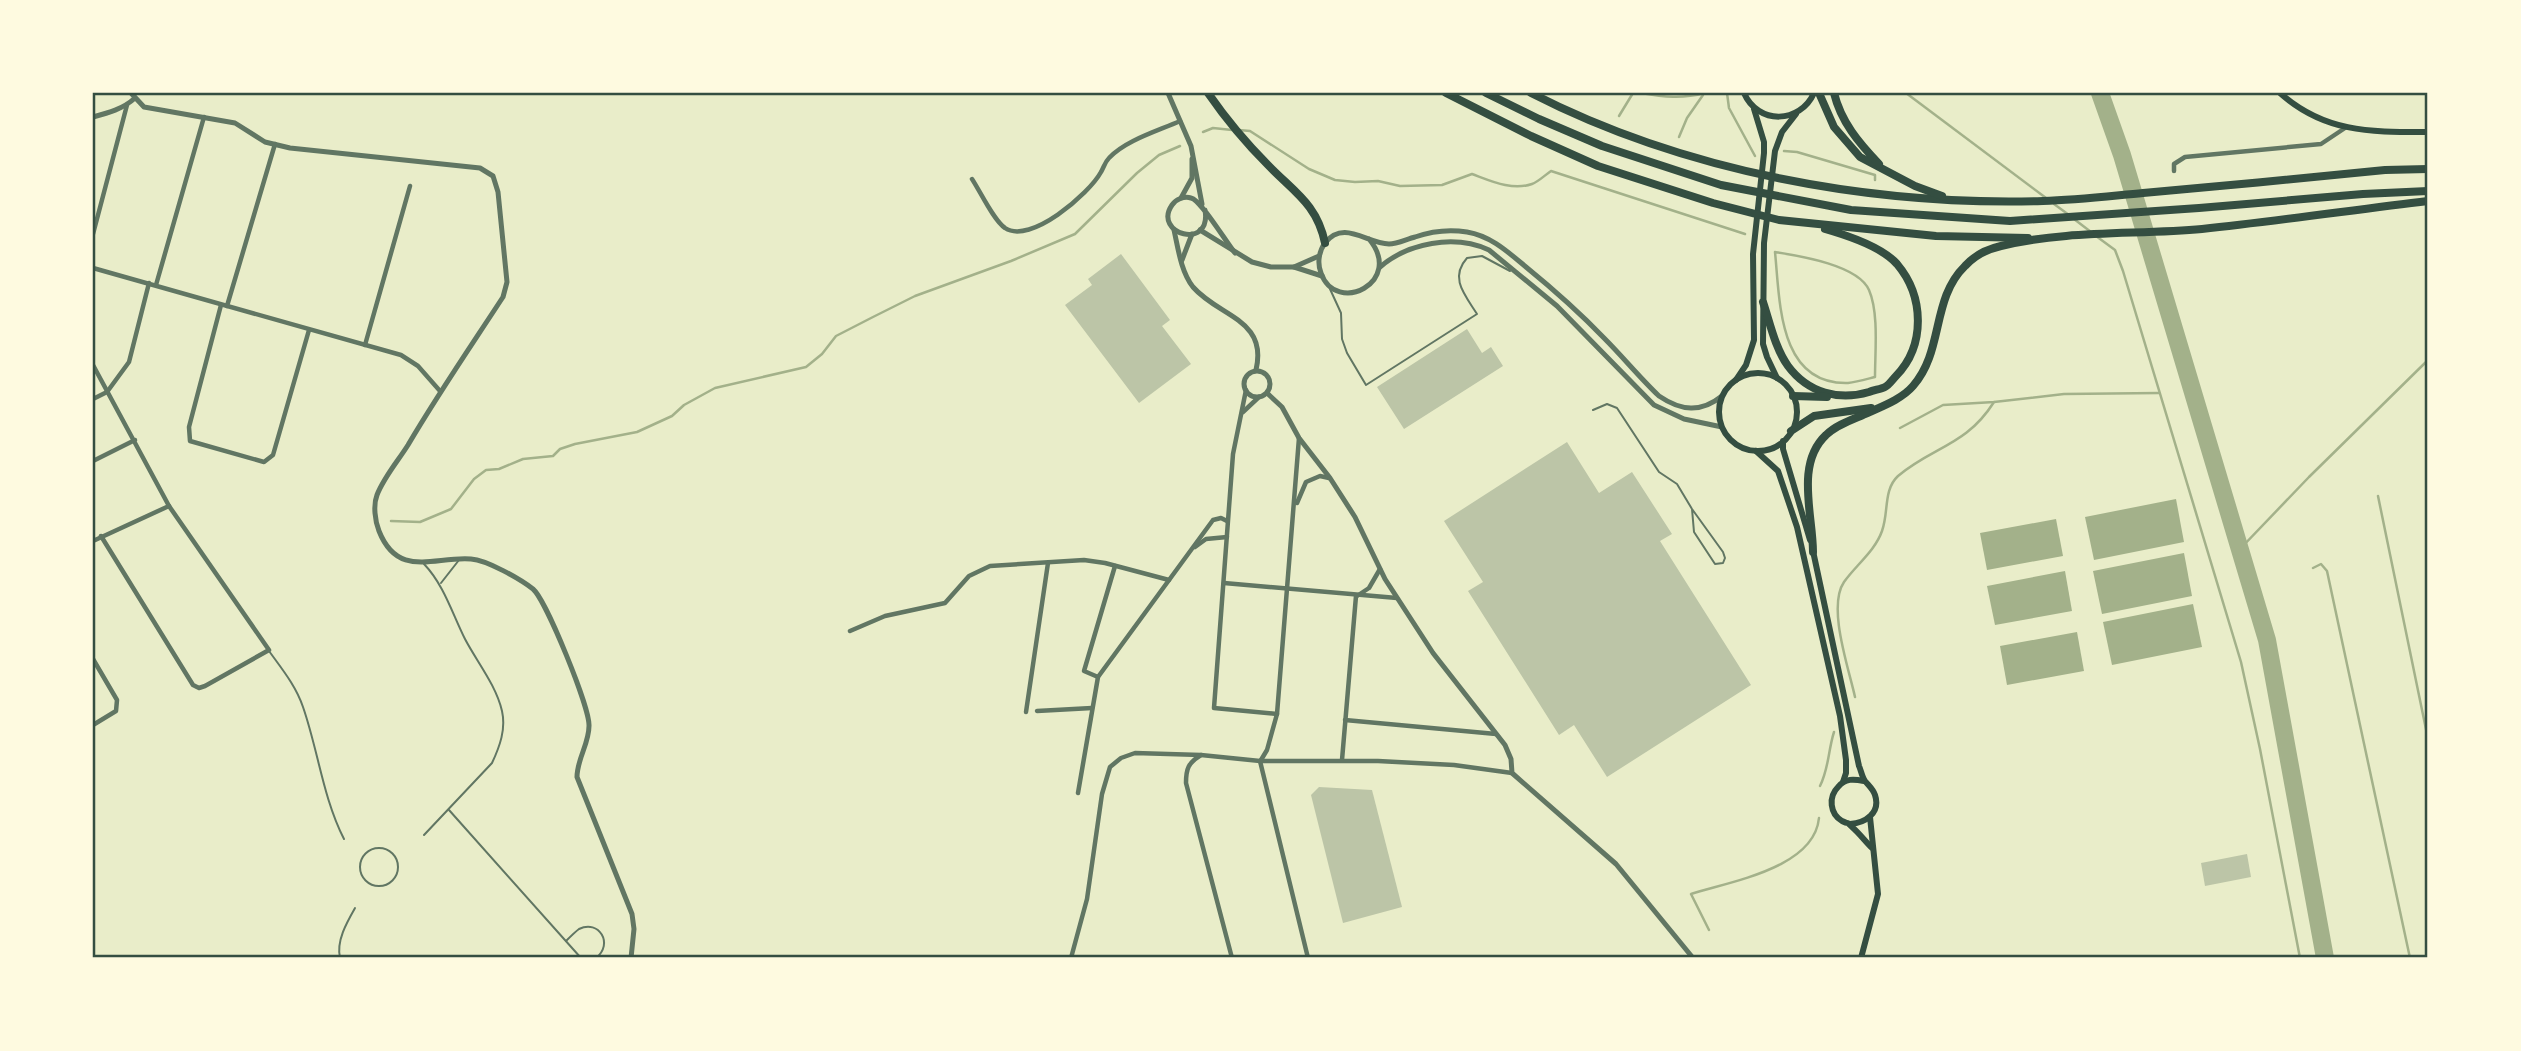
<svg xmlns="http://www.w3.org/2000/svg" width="2521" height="1051" viewBox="0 0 2521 1051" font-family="Signika,sans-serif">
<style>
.water{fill:#a3b18a}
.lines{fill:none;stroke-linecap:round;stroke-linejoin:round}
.stream{stroke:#a3b18a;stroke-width:2.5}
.river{stroke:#a3b18a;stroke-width:18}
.building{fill:#bcc5a7}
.service{stroke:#617663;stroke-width:2}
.minor{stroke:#617663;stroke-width:4.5}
.tertiary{stroke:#617663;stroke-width:5}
.secondary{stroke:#344e41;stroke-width:6}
.primary{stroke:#344e41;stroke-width:6}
.motorway{stroke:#344e41;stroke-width:8}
.neatline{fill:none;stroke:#344e41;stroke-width:2.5}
</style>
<rect width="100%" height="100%" fill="#e9edc9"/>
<g class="water">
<polygon points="2176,499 2184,542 2094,560 2085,517"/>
<polygon points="2056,519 2063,556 1987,570 1980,533"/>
<polygon points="2184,553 2192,596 2102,614 2093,571"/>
<polygon points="2065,571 2072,611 1995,625 1987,586"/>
<polygon points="2193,604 2202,647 2112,665 2103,622"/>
<polygon points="2077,632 2084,671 2007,685 2000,646"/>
</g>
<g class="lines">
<g class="stream">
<path d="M 1641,93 C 1664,97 1682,99 1705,93"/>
<polyline points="1727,93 1729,108 1755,156"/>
<polyline points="1906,93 2046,198"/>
<polyline points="1619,116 1633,93"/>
<path d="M 1239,130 L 1250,131 L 1309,169 L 1335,180 L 1355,182 L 1378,181 L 1400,186 L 1442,185 L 1472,174 C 1491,181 1512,191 1532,184 C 1538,182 1545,175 1551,171 L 1745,234"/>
<polyline points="1203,132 1213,128 1232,130"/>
<polyline points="1679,137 1687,118 1703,95"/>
<polyline points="1784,151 1797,152 1875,175 1875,180"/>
<polyline points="2054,204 2069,215"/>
<polyline points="2074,219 2091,232"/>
<polyline points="2096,236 2115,250 2123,271 2241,662 2260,749 2300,958"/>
<path d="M 1775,252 C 1800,256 1858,265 1869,290 C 1879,313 1875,352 1875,377 C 1867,379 1857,382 1848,383 C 1778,385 1780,301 1775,252 Z"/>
<polyline points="1900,428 1943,405 1994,402 2064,394 2159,393"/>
<polyline points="2378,496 2428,739"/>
<polyline points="391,521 420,522 451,509 474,479 486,470 499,469 523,459 553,456 560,449 575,444 637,432 672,416 684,405 715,388 806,367 822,354 836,336 873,317 915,296 1011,261 1075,234 1137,173 1159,155 1180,146"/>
<polyline points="2240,549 2309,477 2428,360"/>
<polyline points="2313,568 2321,564 2327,571 2410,958"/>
<path d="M 1855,697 C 1849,669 1827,607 1844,582 C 1856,565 1875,551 1882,531 C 1889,512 1883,490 1898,476 C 1934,446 1966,446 1994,402"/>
<path d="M 1820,786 C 1829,768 1828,751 1834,732"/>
<path d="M 1709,930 L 1691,894 C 1732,881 1814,868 1819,818"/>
</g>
<polyline class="river" points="2100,93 2122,155 2267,640 2325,958"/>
</g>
<g class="building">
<polygon points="1121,254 1170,320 1162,326 1191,364 1139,403 1065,305 1092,285 1088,279"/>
<polygon points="1467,329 1482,353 1491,347 1503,366 1404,429 1377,387"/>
<polygon points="1567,442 1599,493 1632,472 1672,534 1660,541 1751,685 1607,777 1574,725 1559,735 1468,591 1483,582 1444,521"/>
<polygon points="1319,787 1372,790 1402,907 1343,923 1311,795"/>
<polygon points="2247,854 2251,877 2205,886 2201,863"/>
</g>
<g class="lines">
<g class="service">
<path d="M 1330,289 L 1341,313 L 1342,339 L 1347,353 L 1366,385 L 1477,314 C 1465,295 1449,278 1467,258 L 1482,256 L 1510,271"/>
<polyline points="1593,410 1607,404 1617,408 1659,472 1677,484 1692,509 1723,552 1725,558 1723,563 1715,564 1694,532 1692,509"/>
<path d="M 424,564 C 444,585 452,613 465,639 C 477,662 496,685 502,711 C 506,729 500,746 492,763 L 424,835"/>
<polyline points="441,583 459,560"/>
<path d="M 269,651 C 282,669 296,686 303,707 C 318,750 323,798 344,839"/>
<polyline points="449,810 581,958"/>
<circle cx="379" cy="867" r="19"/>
<path d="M 566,941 C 570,937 575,932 579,929 C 599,919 614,944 596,958"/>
<path d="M 340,958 C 336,941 347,922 355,908"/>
</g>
<g class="minor">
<polyline points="2174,171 2174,164 2185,157 2321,144 2345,128"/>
<path d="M 972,179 C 980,191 994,221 1005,228 C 1030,245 1089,194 1101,172 C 1104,167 1105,162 1109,158 C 1126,140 1158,131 1180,121"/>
<polyline points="93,234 127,105"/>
<polyline points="93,268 401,355 418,366 440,391"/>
<polyline points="156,285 204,117"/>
<polyline points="221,305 189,427 190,441 264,462 273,455 309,330"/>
<polyline points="227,306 275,144"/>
<polyline points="365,345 410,186"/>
<polyline points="93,365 169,506 269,650 205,686 199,688 193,685 101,536"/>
<polyline points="1246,390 1233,454 1214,708 1277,714"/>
<polyline points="93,399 107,392 129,362 149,283"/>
<polyline points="1243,412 1259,397"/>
<polyline points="93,461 135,440"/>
<polyline points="1297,503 1306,482 1320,476 1329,478"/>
<polyline points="93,541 169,506"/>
<polyline points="1195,547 1206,539 1227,537"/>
<polyline points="1224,583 1397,598"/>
<polyline points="1357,596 1369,588 1380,569"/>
<polyline points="850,631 885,616 945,603 969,576 990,566 1084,560 1105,563 1169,580"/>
<polyline points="93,659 117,700 116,711 93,725"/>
<polyline points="1098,677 1084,671 1115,566"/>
<polyline points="1037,711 1092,708"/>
<polyline points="1026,712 1048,563"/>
<polyline points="1345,720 1496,734"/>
<path d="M 1201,755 C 1188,763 1186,769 1186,783 L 1232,958"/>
<polyline points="1261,760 1267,750 1277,714 1299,438"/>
<polyline points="1342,760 1356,596"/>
<polyline points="1260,761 1308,958"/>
<polyline points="1078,793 1098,677 1213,520 1221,518 1227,521"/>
<polyline points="1071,958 1087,899 1102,794 1110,767 1121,758 1135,753 1201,755 1260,761 1378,761 1454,765 1512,773"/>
</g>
<g class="tertiary">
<path d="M 131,93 L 144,107 L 235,123 L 265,142 L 290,148 L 480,168 L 493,176 L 498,192 L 507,282 L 503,297 C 471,346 438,394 408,445 C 398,461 384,477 377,495 C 373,505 375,521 379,531 C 398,579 434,556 471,559 C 487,560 520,579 533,589 C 546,600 590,708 589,726 C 589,744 577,759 577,777 L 632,914 L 634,929 L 631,958"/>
<polyline points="1168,93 1191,146 1202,204"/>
<path d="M 93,117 C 108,113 123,109 135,98"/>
<polyline points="1181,198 1192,178 1192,159"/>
<path d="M 1205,210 C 1212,251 1152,234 1172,205 C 1176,199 1184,196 1191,198 C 1201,200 1226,242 1235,253"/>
<path d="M 1174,230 C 1178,248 1181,272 1193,287 C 1219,317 1268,319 1256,370"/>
<polyline points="1200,230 1252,262 1271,267 1294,267 1322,276"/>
<path d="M 1369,239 C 1405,282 1336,316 1321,273 C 1317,263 1319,251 1325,243 C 1344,219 1367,244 1389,244 C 1397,244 1407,239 1415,237 C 1432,231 1449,229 1467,232 C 1491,236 1508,252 1526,267 C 1553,289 1580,313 1604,338 C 1623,357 1640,378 1659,396 C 1681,411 1701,413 1722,396"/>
<polyline points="1182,260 1192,234"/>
<polyline points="1294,267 1319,256"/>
<path d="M 1380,267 C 1408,243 1454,234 1489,250 L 1557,306 L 1654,405 L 1684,419 L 1722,427"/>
<circle cx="1257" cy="384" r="13"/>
<polyline points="1267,393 1282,407 1299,438 1330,478 1355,517 1385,579 1433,653 1505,745 1511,759 1512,773 1616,864 1693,958"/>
</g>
<g class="secondary">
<polyline points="1783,441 1783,449 1810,540"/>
<polyline points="1756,451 1778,471 1797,527 1840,716 1846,760 1846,773 1843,782"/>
<path d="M 1813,551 L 1859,766 C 1861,770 1862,777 1865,781 C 1869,786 1873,789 1875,795 C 1881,813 1865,823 1850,824"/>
<path d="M 1864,781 C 1854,779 1845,778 1838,787 C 1828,797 1830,814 1842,821 C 1852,826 1844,819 1852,827 C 1859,833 1865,841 1872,848"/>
<polyline points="1861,958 1878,894 1870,817"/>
</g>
<g class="primary">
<path d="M 1744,93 C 1758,125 1800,124 1814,93"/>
<path d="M 2280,93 C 2325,133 2371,132 2428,132"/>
<circle cx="1758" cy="412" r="39"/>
<polyline points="1777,378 1767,357 1763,344 1764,243 1775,151 1782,132 1796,114"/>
<polyline points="1736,380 1746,365 1754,340 1753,254 1764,153 1764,142 1754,109"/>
</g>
<g class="motorway">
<path d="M 1208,93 C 1226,119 1246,143 1268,165 C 1294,192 1317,204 1325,243"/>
<polyline points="1446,93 1531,136 1598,166 1713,203 1779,220 1936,236 2028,238"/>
<polyline points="1486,93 1539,119 1602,146 1721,185 1851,210 2010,221 2199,208 2363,194 2428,191"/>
<path d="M 1531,93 C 1685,172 1871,206 2043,201 C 2076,200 2110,196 2143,193 C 2224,186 2304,178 2385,170 L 2428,169"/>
<polyline points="1819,93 1834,127 1860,157 1915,186 1942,196"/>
<path d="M 1834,93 C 1841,122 1859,143 1879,164"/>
<path d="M 1763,302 C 1770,323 1775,348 1788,366 C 1808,393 1839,401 1869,392 C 1874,390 1881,389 1885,387 C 1889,385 1893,379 1896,376 C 1926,345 1924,296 1897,264 C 1882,247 1846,235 1825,229"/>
<polyline points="1793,396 1827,397"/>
<polyline points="1791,431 1814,416 1871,408"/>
<path d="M 1813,552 C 1813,515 1795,464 1826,435 C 1836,425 1851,420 1863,415 C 1880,407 1901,400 1913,386 C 1944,351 1931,299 1965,266 C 1974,256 1988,249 2001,246 C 2066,230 2136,235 2202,229 C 2277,221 2353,210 2428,201"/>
</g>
</g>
<rect width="2521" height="1051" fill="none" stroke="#fefae0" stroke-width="189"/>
<rect x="94" y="94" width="2332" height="862" class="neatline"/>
</svg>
